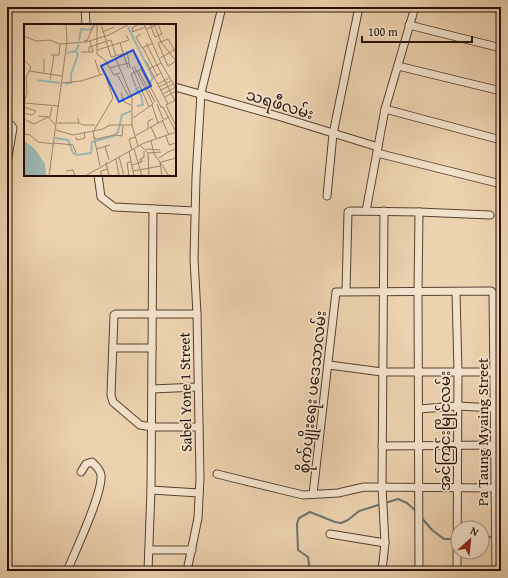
<svg xmlns="http://www.w3.org/2000/svg" width="508" height="578" viewBox="0 0 508 578" font-family="'Gentium Book Plus','Noto Sans Myanmar',serif">
<style>
.lines{fill:none;stroke-linecap:round;stroke-linejoin:round}
.stream{stroke:#6c746d;stroke-width:2}
.minor-casing{stroke:#584131;stroke-width:9}
.minor{stroke:#f3e2cb;stroke-width:7}
.labels{text-anchor:middle;dominant-baseline:central;stroke-width:3.5;stroke-linejoin:round;paint-order:stroke}
.street-label{font-size:15px;fill:#261107;stroke:#f3e2cb}
.inset-river{fill:none;stroke:#9ab6b1;stroke-width:2}
.inset-road{fill:none;stroke:#9d856c;stroke-width:1}
.view{fill:#1d4ed8;fill-opacity:0.15;stroke:#1d4ed8;stroke-width:2}
.inset-edge{fill:none;stroke:#261107;stroke-width:2}
</style>
<rect width="100%" height="100%" fill="#ecd2af"/>
<filter id="stains"><feTurbulence type="fractalNoise" baseFrequency=".005" numOctaves="4"/><feColorMatrix values="0 0 0 0 .2 0 0 0 0 .09 0 0 0 0 .02 0 0 0 .5 -.17"/></filter>
<radialGradient id="worn" r=".72"><stop offset=".6" stop-color="#630" stop-opacity="0"/><stop offset="1" stop-color="#630" stop-opacity=".3"/></radialGradient>
<g class="lines">
<g class="stream">
<polyline points="421,517 432,530 444,539 456,539"/>
<polyline points="482,539 501,534"/>
<polyline points="310,571 308,557 298,550 297,524 299,518 310,512 335,522 341,523 348,520 359,511 398,499 407,503 417,512"/>
</g>
<g class="minor-casing">
<g id="minor">
<polyline points="85,7 86,25"/>
<polyline points="409,25 501,48"/>
<polyline points="398,66 501,91"/>
<polyline points="175,87 281,117 378,147"/>
<polyline points="385,109 501,140"/>
<polyline points="7,123 11,125 13,128 7,163"/>
<polyline points="377,153 501,184"/>
<polyline points="98,175 101,197 114,207 195,211"/>
<polyline points="327,196 333,134 359,7"/>
<polyline points="366,211 385,109 415,7"/>
<polyline points="419,212 418,292 419,571"/>
<polyline points="346,291 348,212 350,211 419,212 490,215"/>
<polyline points="456,292 458,372 457,571"/>
<polyline points="197,314 116,314 114,315 111,395 113,402 140,425 152,427 199,427"/>
<polyline points="113,348 152,348"/>
<polyline points="329,365 382,372 495,372"/>
<polyline points="152,389 198,387"/>
<polyline points="419,409 457,406 495,408"/>
<polyline points="382,446 495,445"/>
<polyline points="217,474 303,495 338,493 364,487 495,488"/>
<polyline points="151,490 199,493"/>
<polyline points="313,494 336,292 491,291 493,293 496,571"/>
<polyline points="330,534 385,543"/>
<polyline points="149,550 192,550"/>
<path d="M 67,571 C 75,552 103,493 101,475 C 100,469 96,466 92,462 L 86,464 L 81,472"/>
<polyline points="148,571 151,490 153,209"/>
<polyline points="187,571 198,518 200,478 197,314 194,259 196,177 201,93 222,7"/>
<polyline points="382,571 385,543 382,487 384,211"/>
</g>
</g>
<use href="#minor" class="minor"/>
</g>
<g class="labels">
<g class="street-label">
<text transform="translate(280 104) rotate(17)">သရဖီလမ်း</text>
<text transform="translate(185 392) rotate(-91)">Sabel Yone 1 Street</text>
<text transform="translate(312 392) rotate(-84)">စိုက်ပျိုးရေး ပဒေသာလမ်း</text>
<text transform="translate(444 431) rotate(-90)">အင်ကြင်းမြိုင်လမ်း</text>
<text transform="translate(482 432) rotate(-90)">Pa Taung Myaing Street</text>
</g>
</g>
<g transform="translate(24 24)">
<rect width="152" height="152" fill="#ecd2af"/>
<path d="M 0,117 L 11,125 L 21,140 L 22,152 L 0,152 Z" fill="#9ab6b1"/>
<path class="inset-river" d="M 104,3 L 129,54 L 125,60M 55,17 L 57,5 L 66,6 L 71,1M 43,29 L 52,27 L 55,20M 13,56 L 36,59M 41,60 L 47,59 L 47,50 L 54,31 L 52,27M 113,82 L 119,81 L 117,71 L 112,65 L 115,63M 31,114 L 44,116 L 49,129 L 53,131 L 67,129 L 68,118 L 90,112 L 94,108 L 98,91 L 107,87"/>
<path class="inset-road" d="M 73,0 L 73,30 L 81,36 L 90,51 L 96,49M 77,0 L 87,33 L 99,30M 120,0 L 137,39 L 152,64M 126,0 L 131,13 L 138,10 L 134,0M 130,0 L 137,18 L 152,37M 123,5 L 134,0M 78,8 L 90,3M 108,8 L 121,3M 109,8 L 108,4 L 115,0M 117,10 L 112,13 L 118,24 L 129,19M 0,12 L 12,17 L 26,16 L 35,20 L 62,18 L 85,11 L 105,0M 60,16 L 63,17 L 70,0M 96,19 L 104,44M 122,19 L 152,79M 119,24 L 133,51M 73,26 L 105,16 L 102,11M 103,27 L 106,44M 57,28 L 69,28 L 66,17M 65,28 L 65,23 L 87,16 L 92,32M 152,29 L 144,15 L 134,19 L 144,42 L 152,37M 27,31 L 35,31 L 36,20M 91,33 L 108,74 L 108,101 L 114,122M 136,34 L 152,25M 0,36 L 7,43 L 2,53 L 3,69 L 0,79M 71,36 L 76,51M 122,37 L 130,53 L 137,49M 110,42 L 129,80M 108,43 L 125,83M 85,44 L 105,39M 125,45 L 137,39M 114,46 L 131,78M 5,47 L 38,52M 20,49 L 20,35M 93,50 L 105,73 L 107,72M 130,53 L 144,80M 26,56 L 30,31M 38,59 L 57,57 L 79,50M 134,60 L 145,54M 112,63 L 107,50 L 117,45 L 137,83M 135,63 L 147,57M 137,66 L 149,60M 97,69 L 100,78 L 107,81M 139,70 L 152,63M 141,73 L 152,67M 152,76 L 142,81 L 152,102M 0,79 L 35,82M 133,80 L 139,95M 128,81 L 134,99M 0,83 L 12,87 L 8,91 L 0,89M 136,83 L 139,83 L 152,108M 14,92 L 26,93 L 28,83M 54,94 L 55,99 L 59,101 L 71,101M 109,94 L 129,80M 0,95 L 10,100 L 24,93 L 31,101M 138,96 L 145,111M 33,99 L 55,99M 127,103 L 132,114M 124,104 L 124,97 L 129,95M 32,106 L 49,111 L 79,105 L 86,101 L 108,101M 0,110 L 6,111 L 14,118 L 30,120M 111,112 L 145,93M 142,112 L 145,121 L 152,119M 52,113 L 53,116 L 61,114 L 60,108M 69,113 L 73,115 L 90,111 L 98,112 L 99,101M 127,117 L 130,130 L 136,138 L 138,152M 30,119 L 49,121 L 52,129M 116,121 L 124,129 L 137,128M 81,122 L 85,136M 72,125 L 86,121M 110,125 L 118,152M 122,125 L 136,126M 108,126 L 105,115 L 112,113M 105,127 L 110,152M 124,129 L 125,152M 95,133 L 100,152M 135,134 L 144,128 L 151,125 L 152,127M 92,135 L 95,152M 82,138 L 85,152M 136,138 L 145,152M 137,138 L 152,134M 116,139 L 116,135 L 120,133 L 120,127M 108,141 L 118,138 L 118,135M 76,142 L 69,108 L 89,74 L 81,50M 42,147 L 49,146 L 51,152M 109,147 L 137,142M 25,152 L 43,17 L 42,0M 61,152 L 120,119 L 152,108M 77,152 L 77,147 L 84,145M 105,152 L 103,139 L 107,138"/>
<path class="view" d="M 109,26 L 127,62 L 95,78 L 77,42 Z"/>
<rect width="152" height="152" class="inset-edge"/>
</g>
<rect width="508" height="578" fill="none" stroke="#ecd2af" stroke-width="24"/>
<rect x="8" y="8" width="492" height="562" fill="none" stroke="#261107" stroke-width="2"/>
<rect x="12" y="12" width="484" height="554" fill="none" stroke="#261107"/>
<g transform="translate(470 540) rotate(27)"><circle r="19" fill="#f3e2cb" stroke="#a18e7d"/>
<path d="M0-3L7 15L0 10L-7 15Z" fill="#8f2418"/>
<text y="-6" font-size="11" font-weight="bold" text-anchor="middle" fill="#261107">N</text>
</g>
<path d="M362 36v6h110v-6" fill="none" stroke="#261107" stroke-width="2"/>
<text x="368" y="36" font-size="12" fill="#261107" stroke="#f3e2cb" stroke-width="3" paint-order="stroke">100 m</text>
<rect width="100%" height="100%" filter="url(#stains)"/>
<rect width="100%" height="100%" fill="url(#worn)"/>
</svg>
